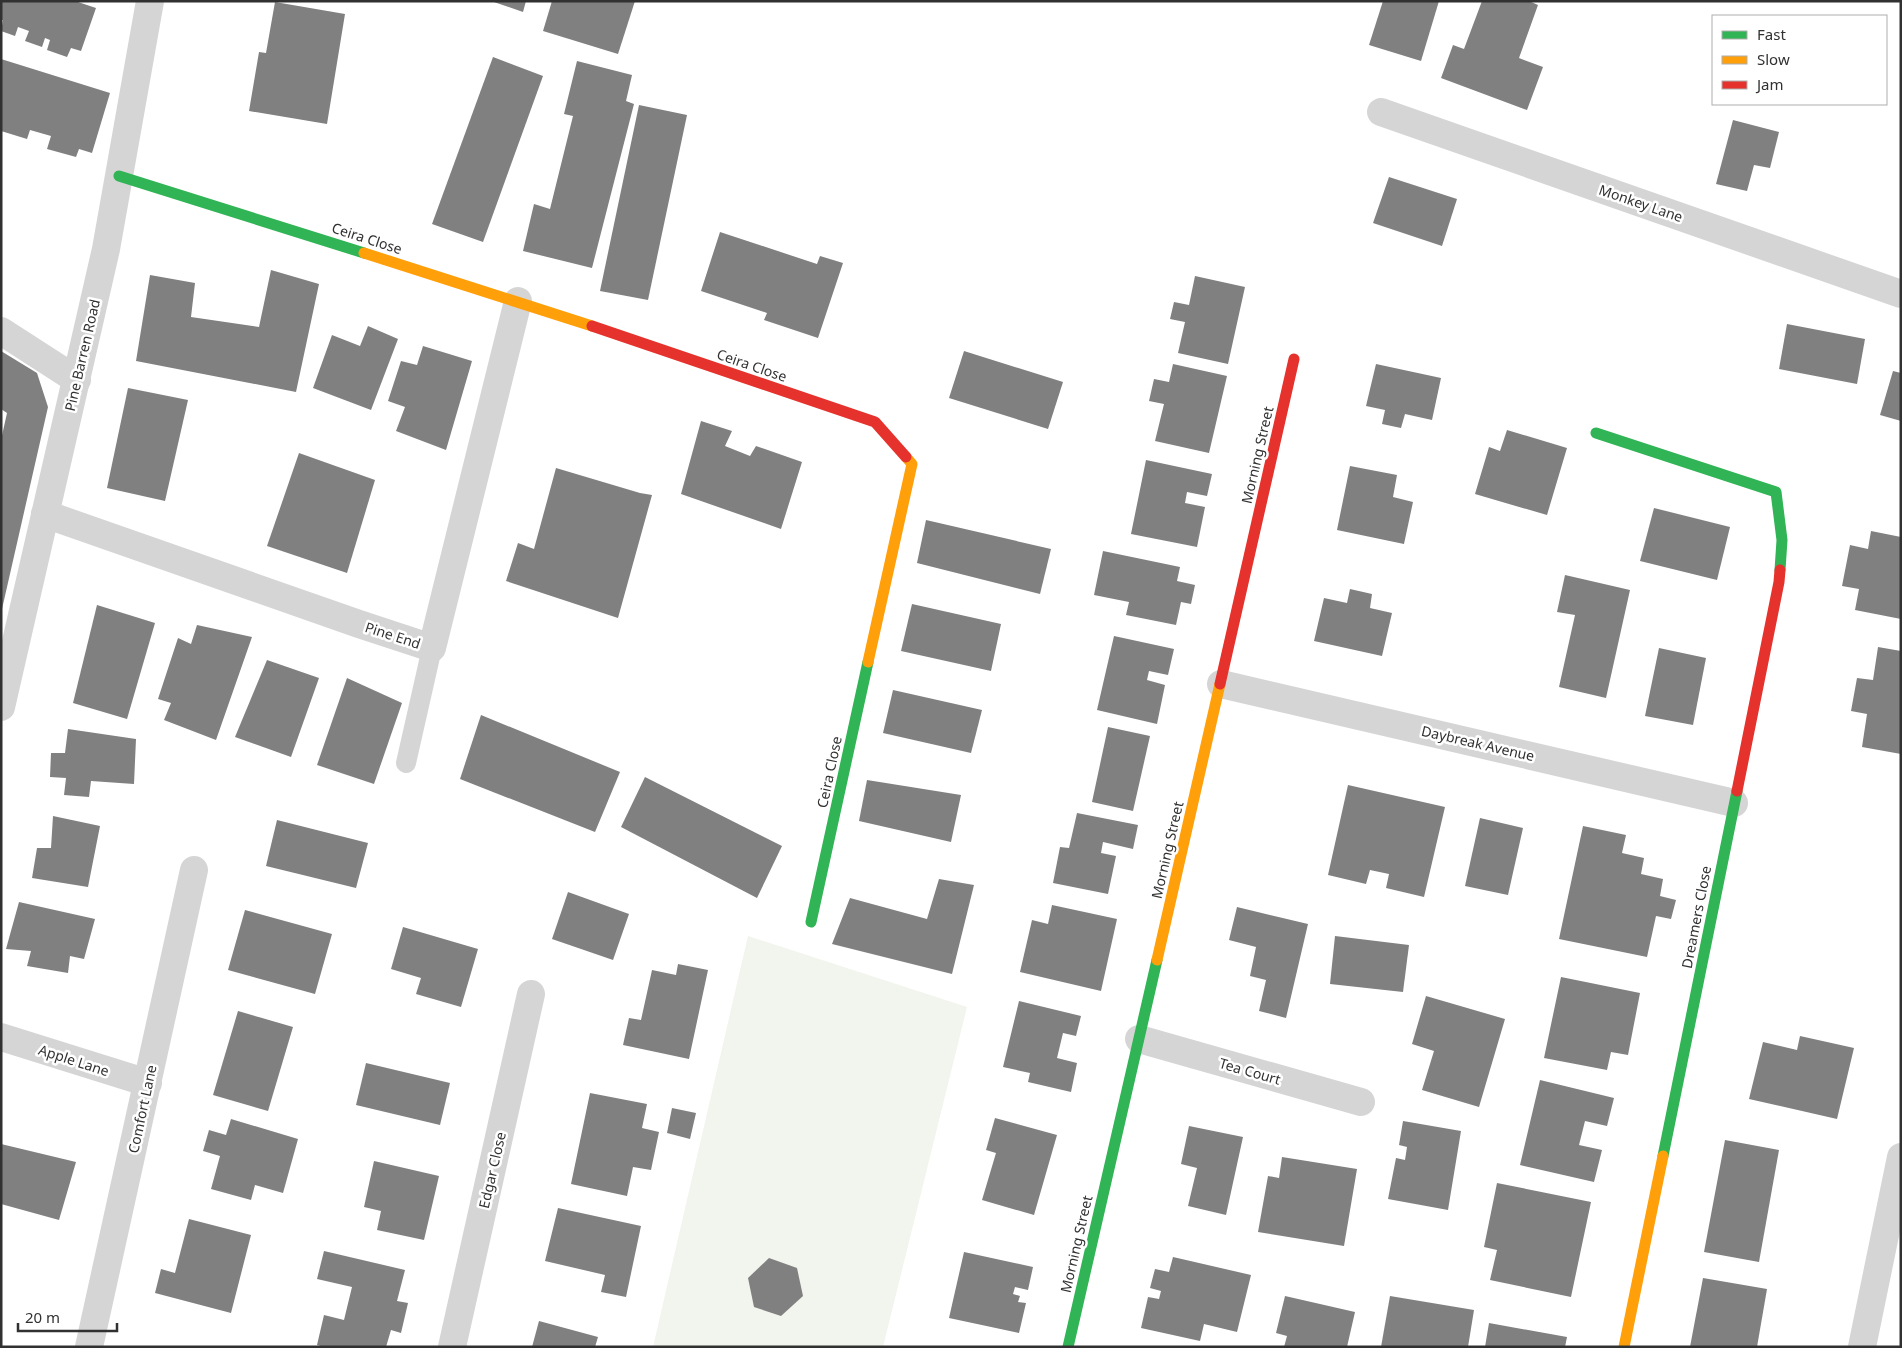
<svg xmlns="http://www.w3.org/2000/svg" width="1902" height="1348" viewBox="0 0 1902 1348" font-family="'Noto Sans',sans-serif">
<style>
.green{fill:#f1f5ed}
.building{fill:#808080}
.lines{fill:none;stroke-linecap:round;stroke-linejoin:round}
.lane{stroke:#d5d5d5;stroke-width:20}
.street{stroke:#d5d5d5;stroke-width:28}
.fast{stroke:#30b455;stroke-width:11}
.slow{stroke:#ff9f0a;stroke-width:11}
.jam{stroke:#e5322d;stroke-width:11}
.labels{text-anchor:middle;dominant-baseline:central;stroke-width:5;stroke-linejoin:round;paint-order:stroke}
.street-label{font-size:14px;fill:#313131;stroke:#fff}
</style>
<rect width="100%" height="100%" fill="#fff"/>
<polygon class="green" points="748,936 967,1007 883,1347 653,1347"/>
<g class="building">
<polygon points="1,1 75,1 96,8 81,51 71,48 67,57 47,50 50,40 45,38 42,47 25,41 29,31 18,27 15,36 1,31 3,20 1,20"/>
<polygon points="491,1 526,1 523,12"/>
<polygon points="552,1 635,1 618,54 543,31"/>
<polygon points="1383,1 1439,1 1421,61 1369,45"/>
<polygon points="1482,1 1529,1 1538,5 1519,58 1543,67 1527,110 1441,78 1453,45 1464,49"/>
<polygon points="275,2 345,14 327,124 249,111 259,52 266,53"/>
<polygon points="493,57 543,76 483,242 432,224"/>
<polygon points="1,59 110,93 92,153 79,149 76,157 47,149 51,136 30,130 27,139 1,131"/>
<polygon points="577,61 632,75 626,101 634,104 592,268 523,251 534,204 550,209 573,116 564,114"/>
<polygon points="639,105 687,115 648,300 600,291"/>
<polygon points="1733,120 1779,132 1770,168 1754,165 1747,191 1716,184"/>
<polygon points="1389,177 1457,199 1442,246 1373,223"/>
<polygon points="720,232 817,264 820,256 843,263 818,338 764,320 767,313 701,291"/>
<polygon points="271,270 319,284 296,392 136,361 150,275 195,283 191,317 259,327"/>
<polygon points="1195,276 1245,287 1228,364 1178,353 1185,322 1170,319 1174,302 1189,305"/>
<polygon points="1787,324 1865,339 1857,384 1779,369"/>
<polygon points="368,326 398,339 371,410 313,388 332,335 360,346"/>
<polygon points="423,346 472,361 446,450 396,431 405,407 388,401 401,361 417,365"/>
<polygon points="1,351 37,373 48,407 2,609 1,440 7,413 1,409"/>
<polygon points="964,351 1063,382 1048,429 949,398"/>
<polygon points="1173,364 1227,376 1209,453 1155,441 1164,404 1149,401 1154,379 1169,382"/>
<polygon points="1376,364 1441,378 1432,420 1405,414 1401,428 1382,424 1385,410 1366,406"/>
<polygon points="1893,371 1901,373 1901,421 1880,415"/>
<polygon points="128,388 188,400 165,501 107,488"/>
<polygon points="701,421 732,431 725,446 750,456 756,446 802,462 781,529 681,494"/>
<polygon points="1507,430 1567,448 1547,515 1475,494 1489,447 1500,451"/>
<polygon points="299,453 375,480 347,573 267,546"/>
<polygon points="1146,460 1212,474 1207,496 1187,492 1185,503 1205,507 1197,547 1131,534"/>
<polygon points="1350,466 1397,475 1393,497 1413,502 1404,544 1337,530"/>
<polygon points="556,468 640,493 652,495 618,618 506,581 518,543 534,549"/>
<polygon points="1654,508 1730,527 1717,580 1640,561"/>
<polygon points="926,520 1051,549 1040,594 917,563"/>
<polygon points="1871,531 1901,537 1901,619 1855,610 1859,589 1842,586 1850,545 1868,549"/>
<polygon points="1103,551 1180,567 1177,581 1195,585 1191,604 1181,602 1176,625 1126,615 1129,602 1094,595"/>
<polygon points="1565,575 1630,590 1606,698 1559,687 1575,615 1557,612"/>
<polygon points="1350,589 1372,594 1370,608 1392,613 1382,656 1314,641 1324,598 1347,603"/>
<polygon points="912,604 1001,624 991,671 901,651"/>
<polygon points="97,605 155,623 127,719 73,703"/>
<polygon points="197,625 252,637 216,740 164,720 171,703 158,699 178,638 191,644"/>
<polygon points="1114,636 1174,649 1168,675 1149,671 1147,680 1165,685 1157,724 1097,710"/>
<polygon points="1878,647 1901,651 1901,754 1862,747 1867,714 1851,711 1857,678 1873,680"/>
<polygon points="1659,648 1706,658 1693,725 1645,716"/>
<polygon points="267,660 319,678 291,757 235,737"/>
<polygon points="347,678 402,703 374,784 317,765"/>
<polygon points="893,690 982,710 971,753 883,733"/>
<polygon points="481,715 620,772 595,832 460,779"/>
<polygon points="1108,727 1150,736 1133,811 1092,802"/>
<polygon points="68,729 136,739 134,784 91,781 89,797 64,795 66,778 50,777 51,753 65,753"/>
<polygon points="645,777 782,846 757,898 621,827"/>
<polygon points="867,780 961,795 951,842 859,821"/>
<polygon points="1348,785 1445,807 1424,897 1386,888 1389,874 1370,870 1366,884 1328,875"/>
<polygon points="1077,813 1138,825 1133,849 1103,842 1101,853 1116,856 1108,894 1053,883 1060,847 1069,848"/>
<polygon points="53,816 100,826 88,887 32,878 37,848 51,848"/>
<polygon points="1480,818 1523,828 1508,895 1465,886"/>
<polygon points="277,820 368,843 356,888 266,866"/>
<polygon points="1583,826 1626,835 1622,853 1644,858 1641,874 1663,879 1660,896 1676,900 1671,919 1656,916 1647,957 1559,939"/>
<polygon points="939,879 974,885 952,974 832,944 850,898 927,919"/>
<polygon points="568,892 629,914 613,960 552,939"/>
<polygon points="19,902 95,919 84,959 70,956 68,973 27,966 31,951 6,949"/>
<polygon points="1052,905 1117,919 1101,991 1020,972 1032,920 1048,924"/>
<polygon points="1237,907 1308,924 1286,1018 1259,1011 1266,980 1250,976 1256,947 1229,940"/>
<polygon points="245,910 332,934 315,994 228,970"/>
<polygon points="403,927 478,949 461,1007 416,994 421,978 391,969"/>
<polygon points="1335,936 1409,945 1403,992 1330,984"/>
<polygon points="678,964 708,970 689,1059 623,1045 629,1018 641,1020 652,970 676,975"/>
<polygon points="1561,977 1640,993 1628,1055 1611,1052 1607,1070 1544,1058"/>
<polygon points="1426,996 1505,1019 1479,1107 1422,1090 1434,1051 1412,1044"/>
<polygon points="1019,1001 1081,1016 1076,1036 1063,1033 1057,1058 1077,1063 1071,1092 1028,1082 1030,1073 1003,1067"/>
<polygon points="238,1011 293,1027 268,1111 213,1095"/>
<polygon points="1800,1036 1854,1048 1837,1119 1749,1099 1763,1042 1797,1050"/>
<polygon points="366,1063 450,1083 440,1125 356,1105"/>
<polygon points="1540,1080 1614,1098 1607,1126 1585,1121 1579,1145 1602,1150 1594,1182 1520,1165"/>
<polygon points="590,1093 647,1104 642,1128 659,1132 651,1170 633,1167 627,1196 571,1184"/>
<polygon points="672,1108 696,1113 690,1139 667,1133"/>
<polygon points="995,1118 1057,1135 1034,1215 982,1200 996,1153 986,1150"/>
<polygon points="231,1119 298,1139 283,1193 255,1185 251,1200 211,1189 220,1156 203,1151 209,1130 226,1135"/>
<polygon points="1403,1121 1461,1131 1448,1210 1388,1199 1396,1158 1405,1160 1407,1147 1399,1145"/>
<polygon points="1189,1126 1243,1137 1226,1215 1188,1206 1197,1168 1181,1164"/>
<polygon points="1725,1140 1779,1150 1759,1262 1704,1252"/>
<polygon points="1,1144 76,1162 59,1220 1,1204"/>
<polygon points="1282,1157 1357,1169 1344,1246 1258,1232 1268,1176 1279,1178"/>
<polygon points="374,1161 439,1176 424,1240 377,1230 381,1211 364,1207"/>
<polygon points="1497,1183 1591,1202 1571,1297 1490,1280 1497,1250 1484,1247"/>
<polygon points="558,1208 641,1226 626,1297 601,1292 605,1275 545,1261"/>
<polygon points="189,1219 251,1235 231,1313 155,1293 161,1269 175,1273"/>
<polygon points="324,1251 405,1270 397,1301 408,1303 401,1333 391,1330 386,1347 324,1347 317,1345 324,1315 344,1320 352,1287 317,1279"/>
<polygon points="964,1252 1033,1267 1028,1290 1015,1287 1013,1294 1020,1296 1018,1302 1026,1303 1019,1333 949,1318"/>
<polygon points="1173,1257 1251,1275 1237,1332 1204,1324 1200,1341 1141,1328 1148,1297 1159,1299 1161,1291 1150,1288 1155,1269 1169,1272"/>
<polygon points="769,1258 797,1268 803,1296 781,1316 754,1307 748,1278"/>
<polygon points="1703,1278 1767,1289 1757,1347 1690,1347"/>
<polygon points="1285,1296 1355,1312 1347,1347 1284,1347 1287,1336 1276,1333"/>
<polygon points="1390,1296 1474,1310 1468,1347 1381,1347"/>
<polygon points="539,1321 598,1337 595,1347 532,1347"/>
<polygon points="1489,1323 1567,1337 1565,1347 1485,1347"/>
</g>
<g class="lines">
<polyline class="lane" points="406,763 432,648"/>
<g class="street">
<polyline points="1381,112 1901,294"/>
<polyline points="1,331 77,380"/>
<polyline points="45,514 359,624 432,648 518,301"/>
<polyline points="1221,684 1734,803"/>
<polyline points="1,707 106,249 150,1"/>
<polyline points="1,1037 148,1083"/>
<polyline points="1139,1039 1361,1102"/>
<polyline points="89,1347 194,870"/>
<polyline points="452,1347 531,994"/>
<polyline points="1862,1347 1901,1157"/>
</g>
<g class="fast">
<polyline points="119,176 364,253"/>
<polyline points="1596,433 1776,492 1782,540 1780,570"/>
<polyline points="811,922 868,662"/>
<polyline points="1663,1156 1737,791"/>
<polyline points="1068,1347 1157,960"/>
</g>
<g class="slow">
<polyline points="364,253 592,326"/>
<polyline points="868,662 912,464 906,457"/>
<polyline points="1157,960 1220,684"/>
<polyline points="1624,1347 1663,1156"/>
</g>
<g class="jam">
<polyline points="592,326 875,422 906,457"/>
<polyline points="1220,684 1294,359"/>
<polyline points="1737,791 1779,582 1780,570"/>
</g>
</g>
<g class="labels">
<g class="street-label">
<text transform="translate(1641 203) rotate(19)">Monkey Lane</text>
<text transform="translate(367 238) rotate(18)">Ceira Close</text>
<text transform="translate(82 355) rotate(-77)">Pine Barren Road</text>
<text transform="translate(752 365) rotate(19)">Ceira Close</text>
<text transform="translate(1257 455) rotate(-77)">Morning Street</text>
<text transform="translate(393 635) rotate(18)">Pine End</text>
<text transform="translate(1478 743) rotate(13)">Daybreak Avenue</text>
<text transform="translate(829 772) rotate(-78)">Ceira Close</text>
<text transform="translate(1167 850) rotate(-77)">Morning Street</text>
<text transform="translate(1696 917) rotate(-79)">Dreamers Close</text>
<text transform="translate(74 1060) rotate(18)">Apple Lane</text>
<text transform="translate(1250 1071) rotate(16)">Tea Court</text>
<text transform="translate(142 1109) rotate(-78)">Comfort Lane</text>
<text transform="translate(492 1170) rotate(-77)">Edgar Close</text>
<text transform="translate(1076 1244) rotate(-77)">Morning Street</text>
</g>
</g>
<rect width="1902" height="1348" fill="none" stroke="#313131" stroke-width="5"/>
<rect x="1712" y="15" width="175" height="90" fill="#ffffff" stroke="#adadad"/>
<rect x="1722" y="31" width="25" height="8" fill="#30b455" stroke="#adadad"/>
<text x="1757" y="40" font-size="15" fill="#313131">Fast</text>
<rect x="1722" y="56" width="25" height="8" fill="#ff9f0a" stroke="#adadad"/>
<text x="1757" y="65" font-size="15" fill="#313131">Slow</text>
<rect x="1722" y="81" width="25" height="8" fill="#e5322d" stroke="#adadad"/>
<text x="1757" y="90" font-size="15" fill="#313131">Jam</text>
<path d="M18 1323v8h99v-8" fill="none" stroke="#313131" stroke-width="2.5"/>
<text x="25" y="1323" font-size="15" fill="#313131" stroke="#ffffff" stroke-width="4" paint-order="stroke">20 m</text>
</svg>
